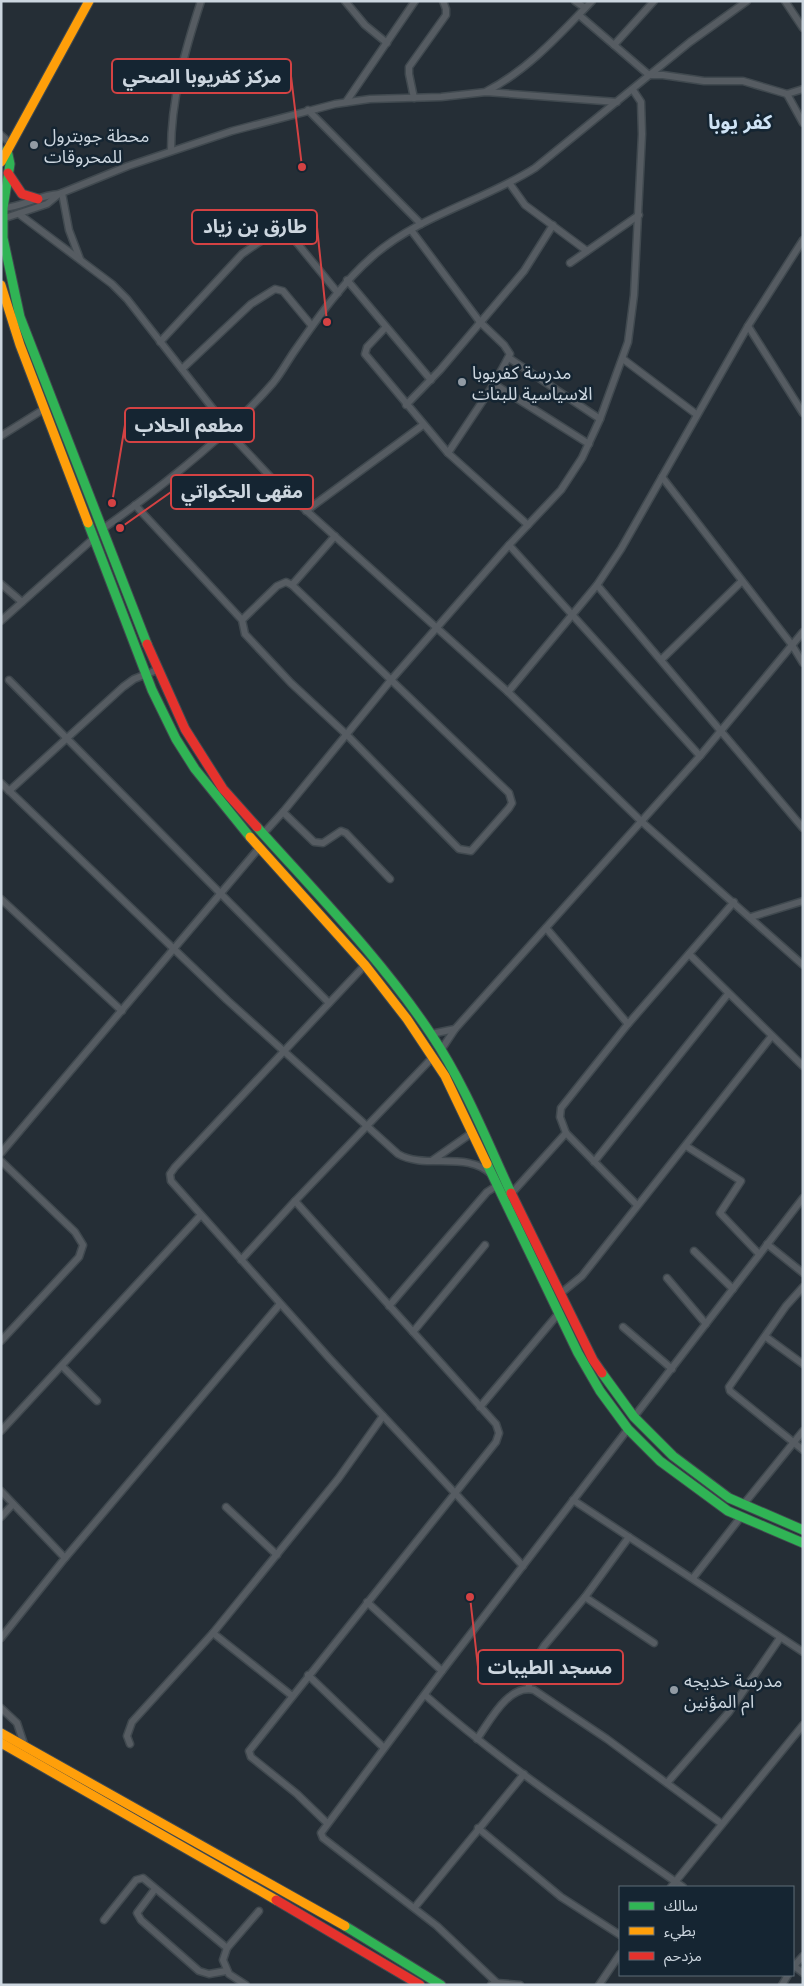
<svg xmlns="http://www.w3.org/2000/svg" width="804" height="1986" viewBox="0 0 804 1986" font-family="'Noto Serif','Noto Sans Arabic',serif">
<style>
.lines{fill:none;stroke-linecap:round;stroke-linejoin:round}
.street-casing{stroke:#40494f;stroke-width:9}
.fast-casing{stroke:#40494f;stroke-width:11}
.slow-casing{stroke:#40494f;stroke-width:11}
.jam-casing{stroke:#40494f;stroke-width:11}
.street{stroke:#565c62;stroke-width:6}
.fast{stroke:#30b455;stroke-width:9}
.slow{stroke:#ff9f0a;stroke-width:9}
.jam{stroke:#e5322d;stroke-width:9}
.poi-dot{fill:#929ba4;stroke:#152532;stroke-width:2}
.labels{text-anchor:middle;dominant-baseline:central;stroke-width:5;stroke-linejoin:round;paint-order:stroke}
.poi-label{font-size:18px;fill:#ccd6df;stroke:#152532;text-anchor:start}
.quarter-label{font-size:20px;font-weight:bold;fill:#cfe3f5;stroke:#152532}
.leader{fill:none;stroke:#d44243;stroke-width:2}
.callout-dot{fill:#d44243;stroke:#152532;stroke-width:2}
.callout{fill:#152532;stroke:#d44243;stroke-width:2}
.callout-label{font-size:19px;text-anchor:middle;font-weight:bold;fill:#ccd6df}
</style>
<rect width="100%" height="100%" fill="#252e36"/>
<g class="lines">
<g class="street-casing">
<g id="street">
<polyline points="345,1 365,25 387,43"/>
<polyline points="575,1 585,8"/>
<polyline points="785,1 803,28"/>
<polyline points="579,15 649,75 663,75 704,81 743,81 787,94 803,89"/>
<polyline points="614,45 654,1"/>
<path d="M 487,91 C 528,70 560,34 592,1"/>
<polyline points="787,94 803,123"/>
<polyline points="414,98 409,74 409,67 446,15 446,9 443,1"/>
<polyline points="346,102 415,1"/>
<polyline points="308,110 421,224"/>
<polyline points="1,135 10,143"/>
<path d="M 171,151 C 171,99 185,50 201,1"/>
<polyline points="510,184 525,205 587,251"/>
<polyline points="62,193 69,230 80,259"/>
<path d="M 3,208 C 23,207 39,195 59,194 L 128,166 L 232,131 L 335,104 L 370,99 L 441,97 L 486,92 L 617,102"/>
<polyline points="19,214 112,284 127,299 228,428 233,437 279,486 508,692 642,822 803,965"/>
<polyline points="2,219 47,204 59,194"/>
<polyline points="411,230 480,322 504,345 510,354 494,384 448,453"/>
<polyline points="570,263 639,215"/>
<polyline points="347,280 431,380"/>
<polyline points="748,326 803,413"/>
<polyline points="386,327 367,347 365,354 448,453 528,525"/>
<polyline points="160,342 242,254 280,228 288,232 338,293"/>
<polyline points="509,358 600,419"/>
<polyline points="623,359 696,414"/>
<polyline points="182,369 251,304 275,289 283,291 312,326"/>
<polyline points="494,384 589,444"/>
<polyline points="406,405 440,370 524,271 553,225"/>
<polyline points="1,436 44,409"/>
<polyline points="662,477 792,645 803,663"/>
<polyline points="135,505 242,620 245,634 291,683 347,735 459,849 471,851 509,808 512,803 509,793 292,585 286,582 277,586 242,620"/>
<polyline points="306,511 423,425"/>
<path d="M 104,528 C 160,488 228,435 273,383 C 282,372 288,360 296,349 C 319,316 343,282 373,256 C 420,215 483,201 535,168 L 690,42 L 747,1"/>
<polyline points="509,545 700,756"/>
<polyline points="1,584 22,602"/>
<polyline points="292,585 335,536"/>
<polyline points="597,585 803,828"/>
<polyline points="1,621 94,538"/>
<polyline points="661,660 742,581"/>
<polyline points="9,680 329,1003"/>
<polyline points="508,692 597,585 621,549 748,326 803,240"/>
<path d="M 1,783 L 227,1000 L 398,1154 C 425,1170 468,1150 492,1175"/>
<polyline points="9,791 123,687 134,679 157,670"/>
<polyline points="283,812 314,842 323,843 341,831 346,833 390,879"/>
<polyline points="263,834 283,812 391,680 509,545 561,490 582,458 600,419 628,342 634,295 642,134 641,102 633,90"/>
<polyline points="1,899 122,1011"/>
<polyline points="751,917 803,901"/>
<polyline points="546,928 628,1024"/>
<polyline points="689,954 803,1066"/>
<polyline points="365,965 175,1167 170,1174 171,1181 330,1359 523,1566"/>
<polyline points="431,1034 455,1029"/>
<polyline points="441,1050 455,1029 700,756 803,632"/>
<polyline points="686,1146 741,1181 720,1213 759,1254"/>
<polyline points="1,1153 259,848"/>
<polyline points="433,1160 473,1132"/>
<polyline points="1,1161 75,1232 83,1245 79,1257 1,1341"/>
<polyline points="594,1162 728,994"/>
<polyline points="511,1194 566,1133"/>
<polyline points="295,1201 496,1424 499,1433 496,1442 249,1751 251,1757 297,1794 327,1823"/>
<polyline points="637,1205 566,1133 560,1117 561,1108 628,1024 734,902"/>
<polyline points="767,1244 803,1273"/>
<polyline points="694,1251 733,1289"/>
<polyline points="241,1260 295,1201 433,1057"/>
<polyline points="667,1278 706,1324"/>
<polyline points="803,1287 786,1306 729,1387 730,1391 803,1450"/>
<polyline points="560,1294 582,1276 771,1037"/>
<polyline points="389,1306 487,1192 498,1185"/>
<polyline points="623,1327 672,1369"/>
<polyline points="413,1332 485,1245"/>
<polyline points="766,1337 803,1364"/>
<polyline points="62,1366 97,1401"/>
<polyline points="480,1407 559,1313"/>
<polyline points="634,1417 803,1198"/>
<polyline points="1,1431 200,1216"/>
<polyline points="1,1491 65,1558"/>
<polyline points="573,1500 803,1652"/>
<polyline points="743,1505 803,1431"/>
<polyline points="226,1507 277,1555"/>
<polyline points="1,1517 13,1504"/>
<polyline points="693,1578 740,1518"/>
<polyline points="585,1597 654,1643"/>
<polyline points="367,1602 442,1671"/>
<polyline points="213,1633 291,1695"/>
<polyline points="1,1638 65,1558 280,1304"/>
<polyline points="308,1675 384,1748"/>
<polyline points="528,1689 536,1659 544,1646 585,1597 629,1537"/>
<path d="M 425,1695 C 505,1766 595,1825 683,1887"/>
<polyline points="1,1708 17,1723 24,1744"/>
<path d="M 477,1739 C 490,1721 508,1684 534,1690 L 607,1739 L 722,1824"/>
<polyline points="130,1744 127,1736 132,1722 213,1633 338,1479 383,1416"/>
<polyline points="667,1783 729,1712 780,1638"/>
<polyline points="478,1828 561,1897 620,1935"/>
<polyline points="671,1887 803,1725"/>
<polyline points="155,1889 137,1913 141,1920 199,1971 209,1974 226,1971"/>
<polyline points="415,1907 524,1774"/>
<polyline points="104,1920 136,1880 143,1878 227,1948"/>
<polyline points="803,1956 794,1966 803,1973"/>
<polyline points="497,1983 437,1926 323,1838 321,1833 442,1671 628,1429"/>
<polyline points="246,1985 229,1974 223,1960 227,1948 259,1911"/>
<polyline points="491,1985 497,1983 520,1985"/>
<polyline points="599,1985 620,1954"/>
<polyline points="782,1985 788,1975"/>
</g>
</g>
<g class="fast-casing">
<g id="fast">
<polyline points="7,150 10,164 3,208 3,238 20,317 147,644"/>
<polyline points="88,523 152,690 176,739 195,769 250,837"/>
<path d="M 257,827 C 317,894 381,959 431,1034 C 464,1083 486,1139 511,1193"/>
<polyline points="487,1164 578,1353 600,1391 628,1429 660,1461 728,1511 803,1543"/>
<polyline points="602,1373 634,1417 673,1456 729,1498 803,1530"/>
<polyline points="345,1926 441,1985"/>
</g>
</g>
<g class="slow-casing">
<g id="slow">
<polyline points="1,162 89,1"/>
<polyline points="1,285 20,345 88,523"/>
<polyline points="250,837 365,965 407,1019 445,1076 487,1164"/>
<polyline points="1,1733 345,1926"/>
<polyline points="1,1743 276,1900"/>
</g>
</g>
<g class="jam-casing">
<g id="jam">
<polyline points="8,173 22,194 38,199"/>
<polyline points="147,644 185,729 223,789 257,827"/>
<polyline points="511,1193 593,1360 602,1373"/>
<polyline points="276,1900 420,1985"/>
</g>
</g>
<use href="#street" class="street"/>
<use href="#fast" class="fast"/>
<use href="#slow" class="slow"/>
<use href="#jam" class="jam"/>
</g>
<g class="poi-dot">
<circle cx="34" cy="145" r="5"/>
<circle cx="462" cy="382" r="5"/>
<circle cx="674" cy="1690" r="5"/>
</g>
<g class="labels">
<g class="poi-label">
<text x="44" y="135">محطة جوبترول<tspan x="44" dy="21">للمحروقات</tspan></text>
<text x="472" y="372">مدرسة كفريوبا<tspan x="472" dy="21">الاسياسية للبنات</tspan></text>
<text x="684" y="1680">مدرسة خديجه<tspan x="684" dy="21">ام المؤنين</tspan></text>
</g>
<g class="quarter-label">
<text x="740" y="121">كفر يوبا</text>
</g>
</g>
<path class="leader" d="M302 167L291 76M327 322L317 227M112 503L125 425M120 528L171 492M470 1597L478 1667"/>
<g class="callout-dot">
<circle cx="302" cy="167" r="5"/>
<circle cx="327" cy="322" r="5"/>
<circle cx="112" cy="503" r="5"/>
<circle cx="120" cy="528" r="5"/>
<circle cx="470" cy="1597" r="5"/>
</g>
<g class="callout">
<rect x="112" y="59" width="179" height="34" rx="5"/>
<rect x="192" y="210" width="125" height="34" rx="5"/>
<rect x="125" y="408" width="129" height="34" rx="5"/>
<rect x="171" y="475" width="142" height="34" rx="5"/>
<rect x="478" y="1650" width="145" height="34" rx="5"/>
</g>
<g class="callout-label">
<text x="202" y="83">مركز كفريوبا الصحي</text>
<text x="255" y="233">طارق بن زياد</text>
<text x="189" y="432">مطعم الحلاب</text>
<text x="242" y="498">مقهى الجكواتي</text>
<text x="550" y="1674">مسجد الطيبات</text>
</g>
<rect width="804" height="1986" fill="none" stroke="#ccd6df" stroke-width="5"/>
<rect x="619" y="1886" width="175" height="90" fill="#152532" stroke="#5e6c77"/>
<rect x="629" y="1902" width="25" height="8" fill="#30b455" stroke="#5e6c77"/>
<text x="664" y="1911" font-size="15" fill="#ccd6df">سالك</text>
<rect x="629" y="1927" width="25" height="8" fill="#ff9f0a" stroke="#5e6c77"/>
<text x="664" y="1936" font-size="15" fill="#ccd6df">بطيء</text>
<rect x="629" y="1952" width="25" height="8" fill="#e5322d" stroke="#5e6c77"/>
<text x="664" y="1961" font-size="15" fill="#ccd6df">مزدحم</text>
</svg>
